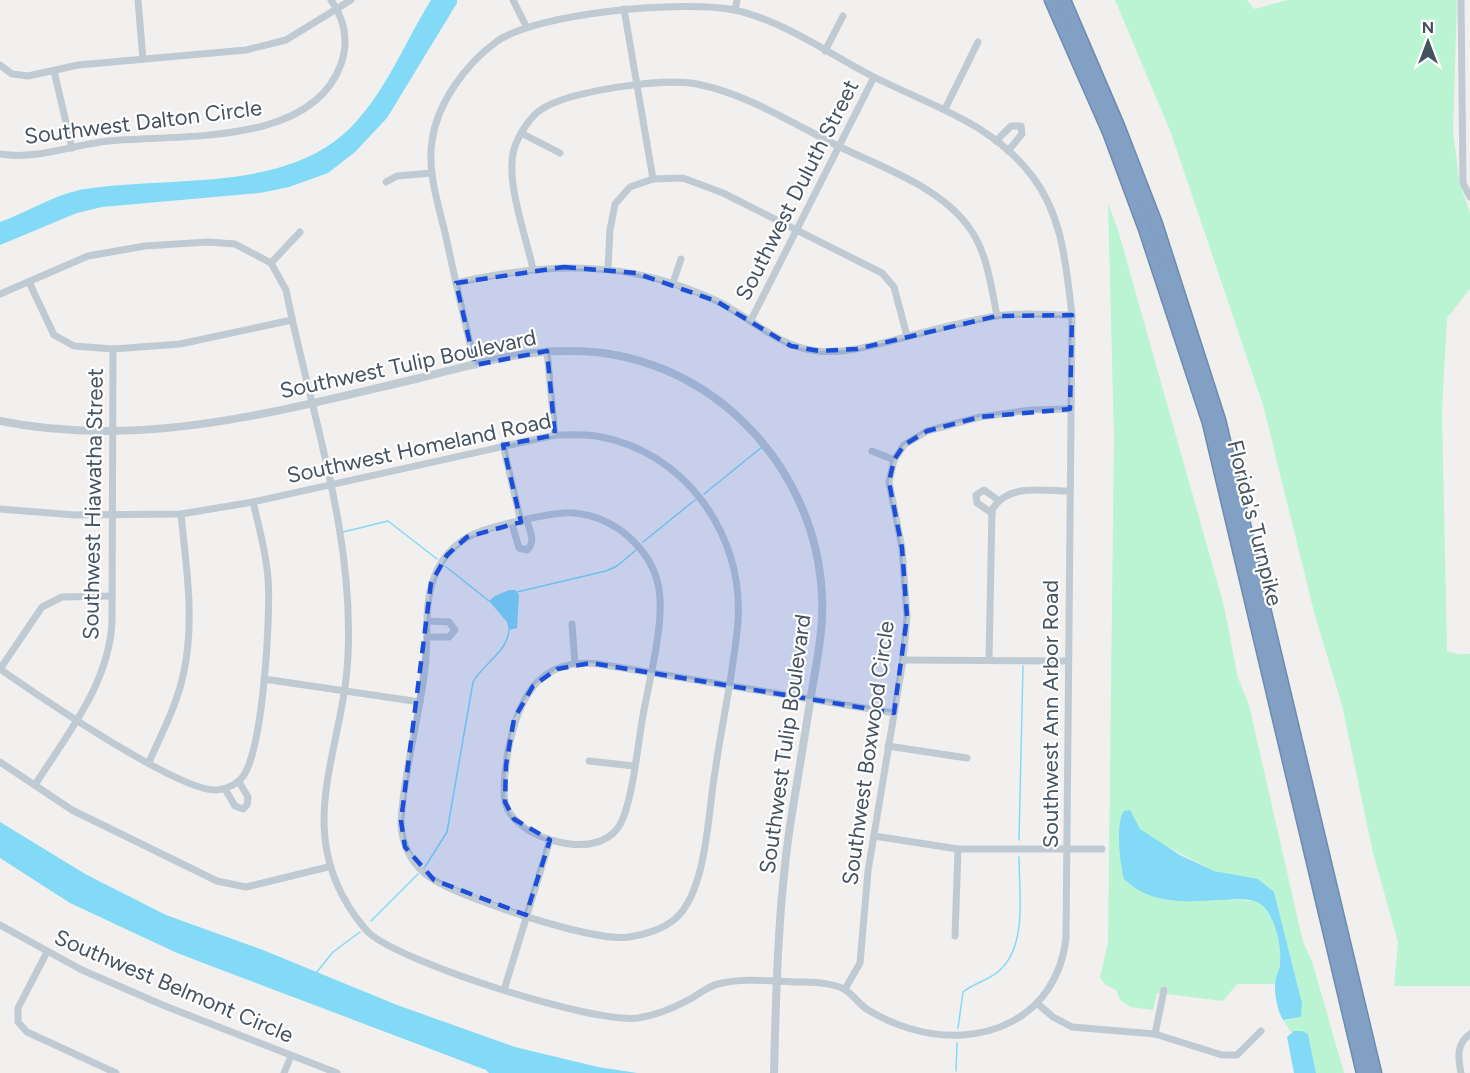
<svg xmlns="http://www.w3.org/2000/svg" width="1470" height="1073" viewBox="0 0 1470 1073" font-family="Figtree,sans-serif">
<style>
.green{fill:#baf4d2}
.water{fill:#82daf6}
.lines{fill:none;stroke-linecap:round;stroke-linejoin:round}
.stream{stroke:#82daf6;stroke-width:1.5}
.motorway-casing{stroke:#6d8baf;stroke-width:15}
.minor{stroke:#bfcad3;stroke-width:7}
.tertiary{stroke:#bfcad3;stroke-width:8}
.motorway{stroke:#82a0c4;stroke-width:12}
.marked{fill:#1d4ed8;fill-opacity:0.2;stroke:#1d4ed8;stroke-width:4.5;stroke-dasharray:12 8;stroke-linejoin:round}
.labels{text-anchor:middle;dominant-baseline:central;stroke-width:4.5;stroke-linejoin:round;paint-order:stroke}
.street-label{font-size:22px;fill:#45525f;stroke:#fff}
</style>
<rect width="100%" height="100%" fill="#f2efef"/>
<g class="green">
<polygon points="1115,0 1247,0 1254,9 1288,0 1457,0 1453,132 1460,184 1470,213 1470,289 1447,318 1442,411 1447,651 1458,654 1470,654 1470,986 1394,986 1398,942 1373,853 1342,705 1314,612 1263,405 1171,133"/>
<path d="M 1108,203 L 1118,230 L 1224,606 L 1238,678 L 1249,705 L 1303,942 L 1312,961 L 1344,1073 L 1316,1073 L 1308,1034 L 1291,1032 L 1283,1020 L 1299,1018 L 1302,1003 L 1275,897 L 1224,873 L 1214,871 L 1149,837 L 1140,829 L 1130,811 L 1120,821 L 1120,854 L 1124,879 C 1161,915 1212,894 1259,902 C 1274,914 1283,946 1280,965 C 1279,972 1275,977 1275,984 L 1237,984 L 1223,1001 L 1167,994 L 1168,988 L 1162,986 L 1161,993 L 1157,993 L 1153,1010 L 1131,1007 L 1120,1000 L 1116,990 L 1106,985 L 1100,978 L 1108,942 L 1114,437 Z"/>
</g>
<g class="water">
<path d="M 431,0 L 457,0 L 457,3 L 387,118 L 355,152 L 328,173 L 289,187 L 260,193 L 102,207 L 77,213 L 0,245 L 0,222 C 28,212 55,194 85,189 C 172,175 289,194 354,124 C 387,89 406,40 431,0 Z"/>
<polygon points="509,590 515,590 519,595 517,628 509,630 507,622 489,601 495,596"/>
<path d="M 1130,810 L 1140,829 L 1180,855 L 1214,871 L 1258,879 L 1274,892 L 1302,1003 L 1301,1017 L 1283,1020 C 1277,1010 1273,989 1276,978 C 1277,973 1280,969 1280,964 C 1282,946 1275,917 1262,905 C 1253,898 1237,899 1226,900 C 1188,901 1153,907 1124,879 C 1120,864 1115,823 1124,811 Z"/>
<polygon points="0,822 87,875 166,915 263,950 397,1005 515,1047 598,1067 637,1073 489,1073 486,1070 177,953 70,903 0,858"/>
<polygon points="1294,1031 1302,1031 1308,1034 1316,1073 1294,1073 1287,1037"/>
</g>
<g class="lines">
<g class="stream">
<polyline points="704,494 762,447"/>
<polyline points="343,532 388,521 437,559"/>
<polyline points="643,542 695,500"/>
<polyline points="445,566 489,601"/>
<polyline points="517,592 606,571 617,566 636,550"/>
<polyline points="1019,840 1023,666"/>
<path d="M 425,867 L 447,832 L 473,682 C 483,664 508,651 509,630"/>
<polyline points="371,921 418,874"/>
<polyline points="316,973 333,952 360,932"/>
<path d="M 958,1028 L 963,992 C 974,983 989,980 999,971 C 1028,946 1019,891 1019,857"/>
<polyline points="956,1071 957,1043"/>
</g>
<g class="motorway-casing">
<g id="motorway">
<polyline points="1051,0 1109,132 1145,229 1209,423 1363,1073"/>
<polyline points="1064,0 1118,126 1156,224 1219,420 1375,1073"/>
</g>
</g>
<g class="minor">
<polyline points="138,0 143,59"/>
<polyline points="513,0 526,26"/>
<polyline points="1461,0 1463,183 1470,197"/>
<polyline points="624,9 653,179"/>
<polyline points="735,10 737,0"/>
<polyline points="825,51 843,16"/>
<polyline points="0,65 12,74 28,76 78,65 246,50 286,40 351,0"/>
<polyline points="54,71 72,148"/>
<polyline points="945,109 978,42"/>
<polyline points="521,133 560,153"/>
<polyline points="996,141 1011,126 1021,126 1022,134 1008,151"/>
<path d="M 0,154 C 38,160 71,145 108,141 C 178,134 312,147 341,64 C 349,41 345,20 331,0"/>
<polyline points="386,182 397,176 432,173"/>
<polyline points="271,263 300,232"/>
<polyline points="608,268 610,230 615,204 630,187 653,179 683,178 723,193 882,273 894,287 907,336"/>
<path d="M 533,269 C 526,236 505,181 514,149 C 518,136 530,116 542,109 C 570,91 664,77 697,84 C 747,94 792,123 838,146 C 881,167 938,186 968,226 C 987,251 991,285 997,316"/>
<polyline points="29,282 54,335 74,346 113,349 180,344 292,320"/>
<path d="M 456,283 C 548,262 629,259 717,301 C 751,318 779,347 817,351 C 845,354 875,345 902,338 C 932,330 964,322 995,316 C 1019,312 1047,315 1072,315"/>
<polyline points="673,283 681,259"/>
<path d="M 0,294 L 88,256 L 145,246 L 208,242 L 235,244 L 271,263 L 286,290 C 310,411 354,530 348,655 C 344,750 292,827 355,916 C 359,921 364,928 369,933 C 403,963 593,1024 638,1018 C 656,1015 676,1007 692,998 C 700,993 709,986 718,984 C 745,977 777,982 805,982 C 817,982 838,984 847,991 C 855,997 860,1005 868,1010 C 880,1017 895,1024 908,1028 C 981,1051 1057,1019 1066,938 L 1072,315 C 1066,266 1063,216 1032,176 C 991,122 929,105 872,76 C 828,53 783,21 735,10 C 684,0 538,12 496,42 C 466,64 437,103 432,141 C 427,173 439,206 446,237 C 455,280 465,322 475,365"/>
<polyline points="751,320 874,77"/>
<polyline points="547,351 555,435"/>
<polyline points="503,445 521,522"/>
<polyline points="872,451 894,460"/>
<path d="M 0,509 L 75,515 L 181,514 L 253,502 L 555,435 C 568,435 583,434 596,436 C 684,450 744,534 738,621 C 734,671 722,722 715,772 C 708,812 707,890 676,918 C 664,929 644,935 629,937 C 595,943 465,899 434,880 C 422,873 413,863 407,850 C 403,841 401,831 401,821 C 404,770 419,719 425,669 C 429,639 423,606 434,578 C 440,559 456,542 474,534 C 492,526 555,511 574,513 C 618,517 658,554 660,599 C 662,634 648,685 642,721 C 638,745 631,813 617,829 C 606,843 587,846 570,844 C 546,841 512,828 505,802 C 502,787 506,765 508,751 C 518,699 538,657 599,664 C 697,681 796,696 894,713"/>
<polyline points="992,513 977,503 976,495 984,490 998,500"/>
<path d="M 512,524 L 519,548 L 527,550 C 536,542 530,531 527,521"/>
<polyline points="572,624 575,664"/>
<polyline points="428,637 449,637 455,630 449,622 428,621"/>
<polyline points="903,660 1067,661"/>
<path d="M 989,660 L 992,510 C 1008,483 1042,491 1069,491"/>
<path d="M 0,669 C 36,694 180,793 217,790 C 227,789 238,784 244,775 C 263,745 271,617 268,578 C 266,552 259,527 253,502"/>
<polyline points="0,669 42,607 62,597 112,596"/>
<polyline points="264,679 420,702"/>
<polyline points="888,746 967,758"/>
<polyline points="589,761 634,766"/>
<polyline points="0,762 72,810 217,881 246,887 328,867"/>
<path d="M 149,762 C 162,733 178,703 184,671 C 195,619 186,566 181,514"/>
<path d="M 35,785 C 67,734 109,684 112,622 L 113,349"/>
<polyline points="225,789 235,806 243,809 247,805 248,797 239,782"/>
<polyline points="874,836 958,849 1102,849"/>
<polyline points="0,925 82,970 165,1006 337,1073"/>
<polyline points="955,936 958,849"/>
<polyline points="47,952 18,1008 18,1022 27,1032 116,1073"/>
<polyline points="845,989 860,963 868,871 903,660 907,617 902,548 889,482 894,460 904,445 927,431 980,417 1030,410 1070,409"/>
<polyline points="504,990 550,840"/>
<polyline points="1038,1004 1053,1017 1072,1027 1155,1034 1222,1055 1237,1055 1261,1031"/>
<polyline points="1155,1034 1164,990"/>
<polyline points="284,1073 291,1056"/>
<path d="M 1461,1073 C 1458,1058 1456,1044 1470,1034"/>
</g>
<path class="tertiary" d="M 0,421 C 141,450 279,411 416,379 C 465,367 515,351 566,351 C 703,348 816,461 822,596 C 824,627 817,659 812,690 C 805,735 797,781 790,826 C 778,908 776,991 774,1073"/>
<use href="#motorway" class="motorway"/>
</g>
<path class="marked" d="M 564,267 L 636,273 L 716,301 L 791,346 L 819,351 L 857,349 L 997,316 L 1072,315 L 1070,409 L 980,417 L 927,431 L 904,445 L 894,460 L 889,482 L 902,548 L 907,617 L 894,713 L 591,663 L 557,669 L 533,686 L 514,719 L 506,765 L 505,802 L 514,819 L 550,840 L 526,915 L 434,880 L 405,847 L 401,821 L 431,583 L 447,555 L 467,537 L 521,522 L 503,445 L 555,435 L 547,351 L 475,365 L 456,283 Z"/>
<g class="labels">
<g class="street-label">
<text transform="translate(143 122) rotate(-7)">Southwest Dalton Circle</text>
<text transform="translate(797 190) rotate(-63)">Southwest Duluth Street</text>
<text transform="translate(408 364) rotate(-12)">Southwest Tulip Boulevard</text>
<text transform="translate(419 448) rotate(-12)">Southwest Homeland Road</text>
<text transform="translate(93 504) rotate(-89)">Southwest Hiawatha Street</text>
<text transform="translate(1255 523) rotate(76)">Florida's Turnpike</text>
<text transform="translate(1050 714) rotate(-90)">Southwest Ann Arbor Road</text>
<text transform="translate(785 744) rotate(-82)">Southwest Tulip Boulevard</text>
<text transform="translate(868 753) rotate(-82)">Southwest Boxwood Circle</text>
<text transform="translate(174 986) rotate(23)">Southwest Belmont Circle</text>
</g>
</g>
<g transform="translate(1428 42)" stroke="#ffffff" stroke-width="4.5" paint-order="stroke">
<path d="M0-4.5L10 22L0 15L-10 22Z" fill="#45525f"/>
<text y="-9" font-size="16" font-weight="bold" text-anchor="middle" fill="#45525f">N</text>
</g>
</svg>
